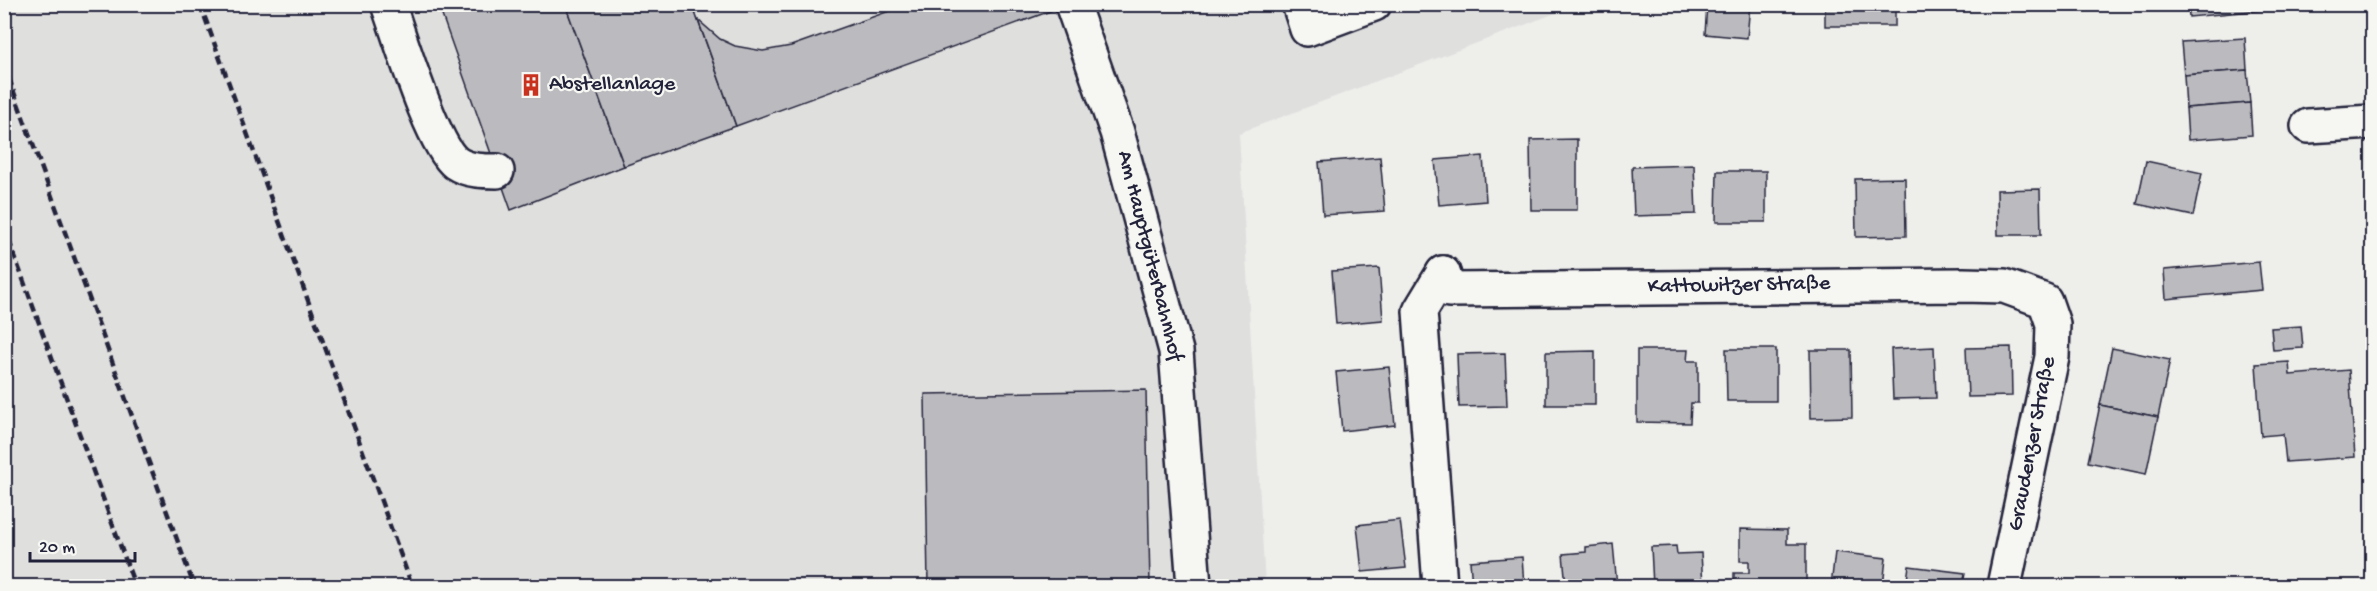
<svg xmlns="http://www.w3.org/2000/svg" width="2377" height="591" viewBox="0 0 2377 591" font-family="'Gochi Hand',sans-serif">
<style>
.built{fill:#dfdfde}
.building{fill:#bbbbbf;stroke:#22223b;stroke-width:1.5}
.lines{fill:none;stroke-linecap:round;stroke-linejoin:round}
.minor-casing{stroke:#22223b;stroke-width:38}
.minor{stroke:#f6f6f2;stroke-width:33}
.rail{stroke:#22223b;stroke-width:4.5;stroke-dasharray:9 4.5;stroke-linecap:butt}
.labels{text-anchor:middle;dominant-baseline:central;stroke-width:4.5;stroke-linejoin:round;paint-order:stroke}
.poi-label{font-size:22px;fill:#22223b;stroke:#f6f6f2;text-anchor:start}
.street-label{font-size:22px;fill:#22223b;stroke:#f6f6f2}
</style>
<rect width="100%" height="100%" fill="#eeeeeb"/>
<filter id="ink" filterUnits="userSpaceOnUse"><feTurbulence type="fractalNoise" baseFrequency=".0167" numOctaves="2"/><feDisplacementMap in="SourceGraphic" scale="12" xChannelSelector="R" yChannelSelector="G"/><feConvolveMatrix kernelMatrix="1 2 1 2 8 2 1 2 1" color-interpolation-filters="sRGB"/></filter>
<g filter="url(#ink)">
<polygon class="built" points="4,5 1577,5 1239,133 1265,586 5,586"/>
<g class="building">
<polygon points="438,4 565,4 624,166 511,210"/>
<polygon points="565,4 692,4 736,126 624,166"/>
<polygon points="909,4 1051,4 1053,10 736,126 698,20 720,39 735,46 763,51 791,46"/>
<polygon points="1707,4 1750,4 1747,38 1705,34"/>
<rect x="1825" y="4" width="70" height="22"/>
<polygon points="2188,4 2262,4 2263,10 2189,17"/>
<polygon points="2245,38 2247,70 2184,75 2181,42"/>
<polygon points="2247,70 2250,103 2186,108 2184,75"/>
<polygon points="2250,103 2252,135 2188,140 2186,108"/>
<polygon points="1577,139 1577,210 1531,210 1530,140"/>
<polygon points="1483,156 1486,201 1439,205 1435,160"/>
<polygon points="1380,157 1385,211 1323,215 1319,162"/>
<polygon points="2146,161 2202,173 2193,216 2137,204"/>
<polygon points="1694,165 1696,214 1634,216 1632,167"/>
<polygon points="1717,171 1766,171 1766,222 1716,222"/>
<polygon points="1905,178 1906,236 1856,237 1855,179"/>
<polygon points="2040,189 2041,235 1998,235 1997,190"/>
<polygon points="2259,262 2262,290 2166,299 2164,270"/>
<polygon points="1379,268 1383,320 1336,324 1332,271"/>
<polygon points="2301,326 2303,348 2273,350 2271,328"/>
<polygon points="1934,347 1936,398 1893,399 1891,349"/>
<polygon points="2011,347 2012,396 1968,397 1966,348"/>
<polygon points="2112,348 2170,360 2158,417 2100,405"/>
<polygon points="1726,349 1776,349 1776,401 1727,401"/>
<polygon points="1637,350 1688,350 1687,361 1698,361 1698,403 1691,403 1690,423 1637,422"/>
<polygon points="1810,350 1851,350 1852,417 1811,418"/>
<polygon points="1595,351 1595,405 1546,405 1546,352"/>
<polygon points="1505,353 1507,406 1459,407 1457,354"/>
<polygon points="2289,362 2290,375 2349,370 2355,457 2286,462 2283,434 2261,436 2256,364"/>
<polygon points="1389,367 1395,425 1342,431 1336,372"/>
<polygon points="1146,390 1150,586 928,586 925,394"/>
<polygon points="2100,405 2158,417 2146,474 2088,462"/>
<polygon points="1400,520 1406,568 1362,572 1357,525"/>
<polygon points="1740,529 1787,530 1787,544 1806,544 1806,586 1734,586 1734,573 1749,573 1749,561 1740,561"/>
<polygon points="1613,544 1617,586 1566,586 1563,554 1586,552 1586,547"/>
<polygon points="1676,546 1677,554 1701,553 1703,586 1653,586 1651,547"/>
<polygon points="1835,552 1886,558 1883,586 1831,586"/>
<polygon points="1522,557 1524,586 1472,586 1470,561"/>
<polygon points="1909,566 1965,573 1963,586 1906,586"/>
</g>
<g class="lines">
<g class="minor-casing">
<g id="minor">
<path d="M 388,4 C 400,37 432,145 456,163 C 468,171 484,171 497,171"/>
<polyline points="1072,4 1117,132 1176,351 1194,586"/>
<polyline points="1299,4 1307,29 1374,4"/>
<polyline points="2308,126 2372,122"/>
<polyline points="1443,273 1449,290 1963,285 2004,286 2045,301 2053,324 2052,357 2004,586"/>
<polyline points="1440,586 1420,311 1443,273"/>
</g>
</g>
<use href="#minor" class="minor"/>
<g class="rail">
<polyline points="200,4 412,586"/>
<polyline points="4,65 194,586"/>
<polyline points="4,227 135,586"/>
</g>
</g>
</g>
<defs>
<g id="building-bare" transform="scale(1.8)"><path d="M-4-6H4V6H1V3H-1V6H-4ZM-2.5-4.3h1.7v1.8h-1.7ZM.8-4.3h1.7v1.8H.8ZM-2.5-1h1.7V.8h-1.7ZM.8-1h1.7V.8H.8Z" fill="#c8321e" stroke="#f6f6f2" stroke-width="2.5" paint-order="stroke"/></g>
</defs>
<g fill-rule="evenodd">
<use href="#building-bare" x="531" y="85"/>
</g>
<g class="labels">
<g class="poi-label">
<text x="549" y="85">Abstellanlage</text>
</g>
<g class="street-label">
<text transform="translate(1149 256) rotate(76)">Am Hauptgüterbahnhof</text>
<text transform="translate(1739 286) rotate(-1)">Kattowitzer Straße</text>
<text transform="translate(2033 444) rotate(-79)">Graudenzer Straße</text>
</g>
</g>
<rect width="2377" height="591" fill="none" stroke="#f6f6f2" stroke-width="24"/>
<rect x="12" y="12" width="2353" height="567" fill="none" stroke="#22223b" stroke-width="2" filter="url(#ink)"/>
<path d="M30 552v9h105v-9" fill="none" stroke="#22223b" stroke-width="3"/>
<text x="39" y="552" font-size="18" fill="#22223b" stroke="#f6f6f2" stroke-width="4.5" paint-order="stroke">20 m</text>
</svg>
